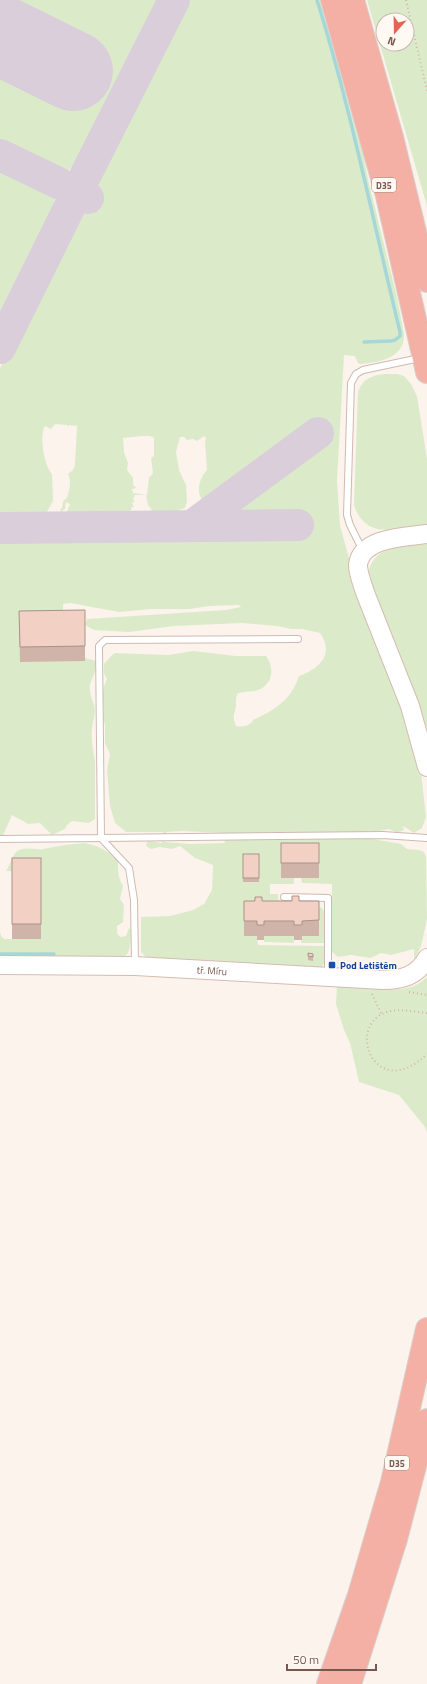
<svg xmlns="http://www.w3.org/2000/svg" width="427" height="1684" viewBox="0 0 427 1684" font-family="'Titillium Web',sans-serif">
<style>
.green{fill:#dbebca;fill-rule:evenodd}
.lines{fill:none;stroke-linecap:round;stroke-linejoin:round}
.stream{stroke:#a6d7d8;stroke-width:3.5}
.taxiway{stroke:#d9ceda;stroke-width:32}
.runway{stroke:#d9ceda;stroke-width:80}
.service-casing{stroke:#cfbab0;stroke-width:8}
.secondary-casing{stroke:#d5bcb1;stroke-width:20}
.motorway-casing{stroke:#d9d0cd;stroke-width:24}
.path{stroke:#d7b3a6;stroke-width:2;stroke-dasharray:1 3;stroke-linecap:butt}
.service{stroke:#fff;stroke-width:6}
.secondary{stroke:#fff;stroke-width:18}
.motorway{stroke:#f5b0a5;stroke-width:22}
.wall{fill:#d0b4a9}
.building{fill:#f2d1c4;stroke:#a99289}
.transit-dot{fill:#1a4fb4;stroke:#fff9f3;stroke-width:1.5}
.labels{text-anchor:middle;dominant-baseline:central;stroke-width:3;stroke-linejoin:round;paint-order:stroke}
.shield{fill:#fff9f3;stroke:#a08880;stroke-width:1}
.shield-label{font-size:9px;font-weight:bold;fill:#78584e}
.transit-label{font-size:10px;font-weight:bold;fill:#164399;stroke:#fff9f3;text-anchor:start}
.street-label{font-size:10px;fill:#78584e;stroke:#fff9f3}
</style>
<rect width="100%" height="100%" fill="#fcf4ec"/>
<g class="green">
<path d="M 0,0 L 321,0 L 359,132 L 368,179 L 397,297 L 404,334 C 405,358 380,362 360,364 L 358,363 L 355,356 L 344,355 L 337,481 L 340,525 L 355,581 L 398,692 L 421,772 L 426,817 L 422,828 L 414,833 L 403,826 L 404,830 L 397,833 L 389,829 L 374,832 L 367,830 L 374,834 L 373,839 L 401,844 L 407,849 L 419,850 L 424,852 L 426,857 L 427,919 L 421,946 L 414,961 L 414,949 L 391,955 L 381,953 L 371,958 L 351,955 L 338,957 L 332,952 L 332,884 L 302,883 L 301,878 L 319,878 L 281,878 L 294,878 L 294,884 L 270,884 L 270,894 L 278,894 L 279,906 L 244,916 L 244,936 L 257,936 L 258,945 L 325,946 L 325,962 L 320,970 L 148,959 L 141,952 L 141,917 L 170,916 L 193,910 L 204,904 L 212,890 L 213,865 L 195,858 L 180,846 L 172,849 L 160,847 L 151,849 L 146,846 L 147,842 L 149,841 L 162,843 L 164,836 L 163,832 L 126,832 L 115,823 L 110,806 L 107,771 L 110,754 L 105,743 L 105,725 L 103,718 L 104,708 L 101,702 L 104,686 L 107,679 L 104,674 L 104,664 L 112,655 L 115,653 L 168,655 L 193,651 L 236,656 L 266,656 C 276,669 272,687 255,691 C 249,692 244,691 237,694 C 236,698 236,700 236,704 C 236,714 231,714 236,726 C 241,727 246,727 251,723 C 254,721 252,720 255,719 C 276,709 291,700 299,676 C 319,669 335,654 320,633 L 302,629 L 291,629 L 277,626 L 242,623 L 174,626 L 129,632 L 94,630 L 85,625 L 87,619 L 226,610 L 241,607 L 239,605 L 209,606 L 190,609 L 151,609 L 119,612 L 70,603 L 63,604 L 63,610 L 71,613 L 85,658 L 97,661 C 96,673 93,675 90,685 C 89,692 92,699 94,705 C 97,714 92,721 92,730 C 91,739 93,751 95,760 L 95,819 L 89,823 L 72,821 L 67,825 L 65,829 L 52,835 L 40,823 L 28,824 L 12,815 L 0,842 L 0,538 L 43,536 L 60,531 L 69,535 L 85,532 L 86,530 C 107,530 130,526 151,528 C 167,530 182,538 199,538 L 202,541 L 211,542 L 216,538 L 242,535 L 294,533 L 297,531 L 300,522 L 295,518 C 271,524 241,522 216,517 L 306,454 L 313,445 L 317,436 L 311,427 L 279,450 L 282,453 L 277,457 L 274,453 L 269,456 L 204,502 C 195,494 199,478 207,470 L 205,443 L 206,438 L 204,436 L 197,441 L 193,439 L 187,440 L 184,437 L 180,437 L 176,452 L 179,470 L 186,485 L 187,501 L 185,508 L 179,510 L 175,515 L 176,519 L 166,517 L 165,519 L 155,512 L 147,516 L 148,518 L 146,517 L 133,518 L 126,516 L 122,518 L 115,517 L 112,518 L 82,517 L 79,521 L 76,522 L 77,516 L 73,512 L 66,523 L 69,516 L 64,518 C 65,516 69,507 70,504 L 66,502 L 65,509 L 62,511 L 63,515 L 60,510 L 62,508 L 63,501 L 67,498 C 69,490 72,482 68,474 L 73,470 L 75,465 L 77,426 L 69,425 L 68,427 L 67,425 L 55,424 L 51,429 L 45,426 C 39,435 44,466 52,474 L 53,501 L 43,519 C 33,519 23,520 14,519 L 13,522 L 10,519 L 0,519 L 0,368 L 13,343 L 16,333 L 18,334 L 67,238 L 70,227 L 79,208 L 80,206 L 84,207 L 94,187 L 74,175 L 78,166 L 65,171 L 0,141 ZM 142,436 L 150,436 L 154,438 L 154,456 L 151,458 L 153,473 L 149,478 L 147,495 L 133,493 L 132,489 L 137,488 L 133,485 L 133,478 L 127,470 L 128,463 L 124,452 L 123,438 ZM 135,495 L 146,495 L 148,505 L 152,510 C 147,517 139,518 131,516 L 129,511 L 132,509 L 131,507 L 134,507 L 132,503 L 135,501 L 133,500 ZM 182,831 L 223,833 L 225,843 L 190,844 L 164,842 L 166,832 Z"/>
<path d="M 367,0 L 427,0 L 427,206 ZM 383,20 L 407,20 L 407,44 L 383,44 Z"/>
<polygon points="0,169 28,183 32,183 35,187 56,197 54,199 58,215 57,218 34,261 35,265 18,293 8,314 9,317 7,317 0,330"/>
<path d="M 384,374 L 397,374 L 404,376 L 411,384 L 417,396 L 427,459 L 427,525 C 398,529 366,541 354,505 L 358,392 C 363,379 370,376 384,374 Z"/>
<path d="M 427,544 L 427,733 C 410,679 387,627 368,574 C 373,545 403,546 427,544 Z"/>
<path d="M 84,843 C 98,845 108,851 118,861 C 118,870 118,878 123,886 L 120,899 L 124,905 L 123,922 L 117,926 L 117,933 L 120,937 L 126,936 L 129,928 L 131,930 C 130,939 132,953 123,958 L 0,958 L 0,932 L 1,936 L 4,939 L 41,939 L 11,871 L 6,871 C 9,867 13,855 16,852 C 23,846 35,850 43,849 C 57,846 70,844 84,843 Z"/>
<polygon points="305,906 321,907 325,912 325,943 301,943 302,936 318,935 319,916"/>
<polygon points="264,936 294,936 294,943 264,942"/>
<path d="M 427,977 L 427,1133 L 425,1127 L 399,1095 L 359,1082 L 350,1043 L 344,1030 L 336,1004 L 337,985 C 354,987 399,993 414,986 C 419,984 423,980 427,977 Z"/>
</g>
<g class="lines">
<g class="stream">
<path d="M 317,0 C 351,109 373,221 400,332 L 400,336 L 395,340 L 391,341 L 364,342"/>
<polyline points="0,954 54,954"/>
</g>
<g class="taxiway">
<polyline points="0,155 77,192 0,348"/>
<polyline points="88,198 77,192 174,0"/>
<polyline points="193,525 318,433"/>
<polyline points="0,528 298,525"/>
</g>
<polyline class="runway" points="0,35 73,71"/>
<g class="service-casing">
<g id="service">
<polyline points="363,551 350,525 347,515 351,383 356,374 363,370 420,358"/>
<polyline points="0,839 101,838 99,646 105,640 298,639"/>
<polyline points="284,897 328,898 328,976"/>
<polyline points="135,964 134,900 129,868 101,838 383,835 427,838"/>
</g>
</g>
<g class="secondary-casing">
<g id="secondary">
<path d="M 427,534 C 406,537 361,537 358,565 C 358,575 363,585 366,595 L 410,706 L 427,767"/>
<path id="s1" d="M 0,965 L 135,966 L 383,980 C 402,980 417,976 427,958"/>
</g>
</g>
<g class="motorway-casing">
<g id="motorway">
<polyline points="332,0 387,196 427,372"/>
<polyline points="353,0 392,137 427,281"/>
<polyline points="328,1684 359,1595 392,1482 427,1329"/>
<polyline points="350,1684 396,1539 427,1420"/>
</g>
</g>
<g class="path">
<polyline points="406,0 427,91"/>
<polyline points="409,992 427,995"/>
<polyline points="372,994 382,1015"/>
<path d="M 427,1013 C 415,1012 399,1008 387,1012 C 344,1026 376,1104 427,1054"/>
</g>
<use href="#service" class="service"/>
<use href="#secondary" class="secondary"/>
<use href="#motorway" class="motorway"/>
</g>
<g class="wall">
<polygon points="85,610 85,661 20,662 19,611"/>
<rect x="281" y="843" width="38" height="35"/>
<rect x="243" y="854" width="16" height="28"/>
<rect x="12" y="858" width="29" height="81"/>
<polygon points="244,901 319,901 319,936 302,936 302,940 294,940 294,936 264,936 264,940 257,940 257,936 244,936"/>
<polygon points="308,953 313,954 313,961 308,960"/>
</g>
<g class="building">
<polygon points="85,610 85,646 20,647 19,611"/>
<rect x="281" y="843" width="38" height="20"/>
<rect x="243" y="854" width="16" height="24"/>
<rect x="12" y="858" width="29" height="66"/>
<polygon points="292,896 299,896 299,901 319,901 319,920 302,921 302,925 294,925 294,921 264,921 264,925 257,925 257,921 244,921 244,901 255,901 255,897 262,897 262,901 292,901"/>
<polygon points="308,953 313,954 313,957 308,956"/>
</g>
<rect class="transit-dot" x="328" y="961" width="8" height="8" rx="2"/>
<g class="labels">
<g class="shield">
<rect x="372" y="178" width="24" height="14" rx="3"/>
<rect x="385" y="1456" width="24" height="14" rx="3"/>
</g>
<g class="shield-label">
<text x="384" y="185">D35</text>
<text x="397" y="1463">D35</text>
</g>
<g class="transit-label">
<text x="340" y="965">Pod Letištěm</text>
</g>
<g class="street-label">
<text stroke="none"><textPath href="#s1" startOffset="212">tř. Míru</textPath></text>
</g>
</g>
<g transform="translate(395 32) rotate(200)"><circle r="19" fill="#fff9f3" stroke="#c9b9b1"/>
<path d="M0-3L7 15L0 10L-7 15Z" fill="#e36355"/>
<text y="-6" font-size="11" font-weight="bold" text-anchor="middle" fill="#78584e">N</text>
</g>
<path d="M287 1664v6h89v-6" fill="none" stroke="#78584e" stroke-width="2"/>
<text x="293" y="1664" font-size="12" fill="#78584e" stroke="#fff9f3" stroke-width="3" paint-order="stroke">50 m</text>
</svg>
